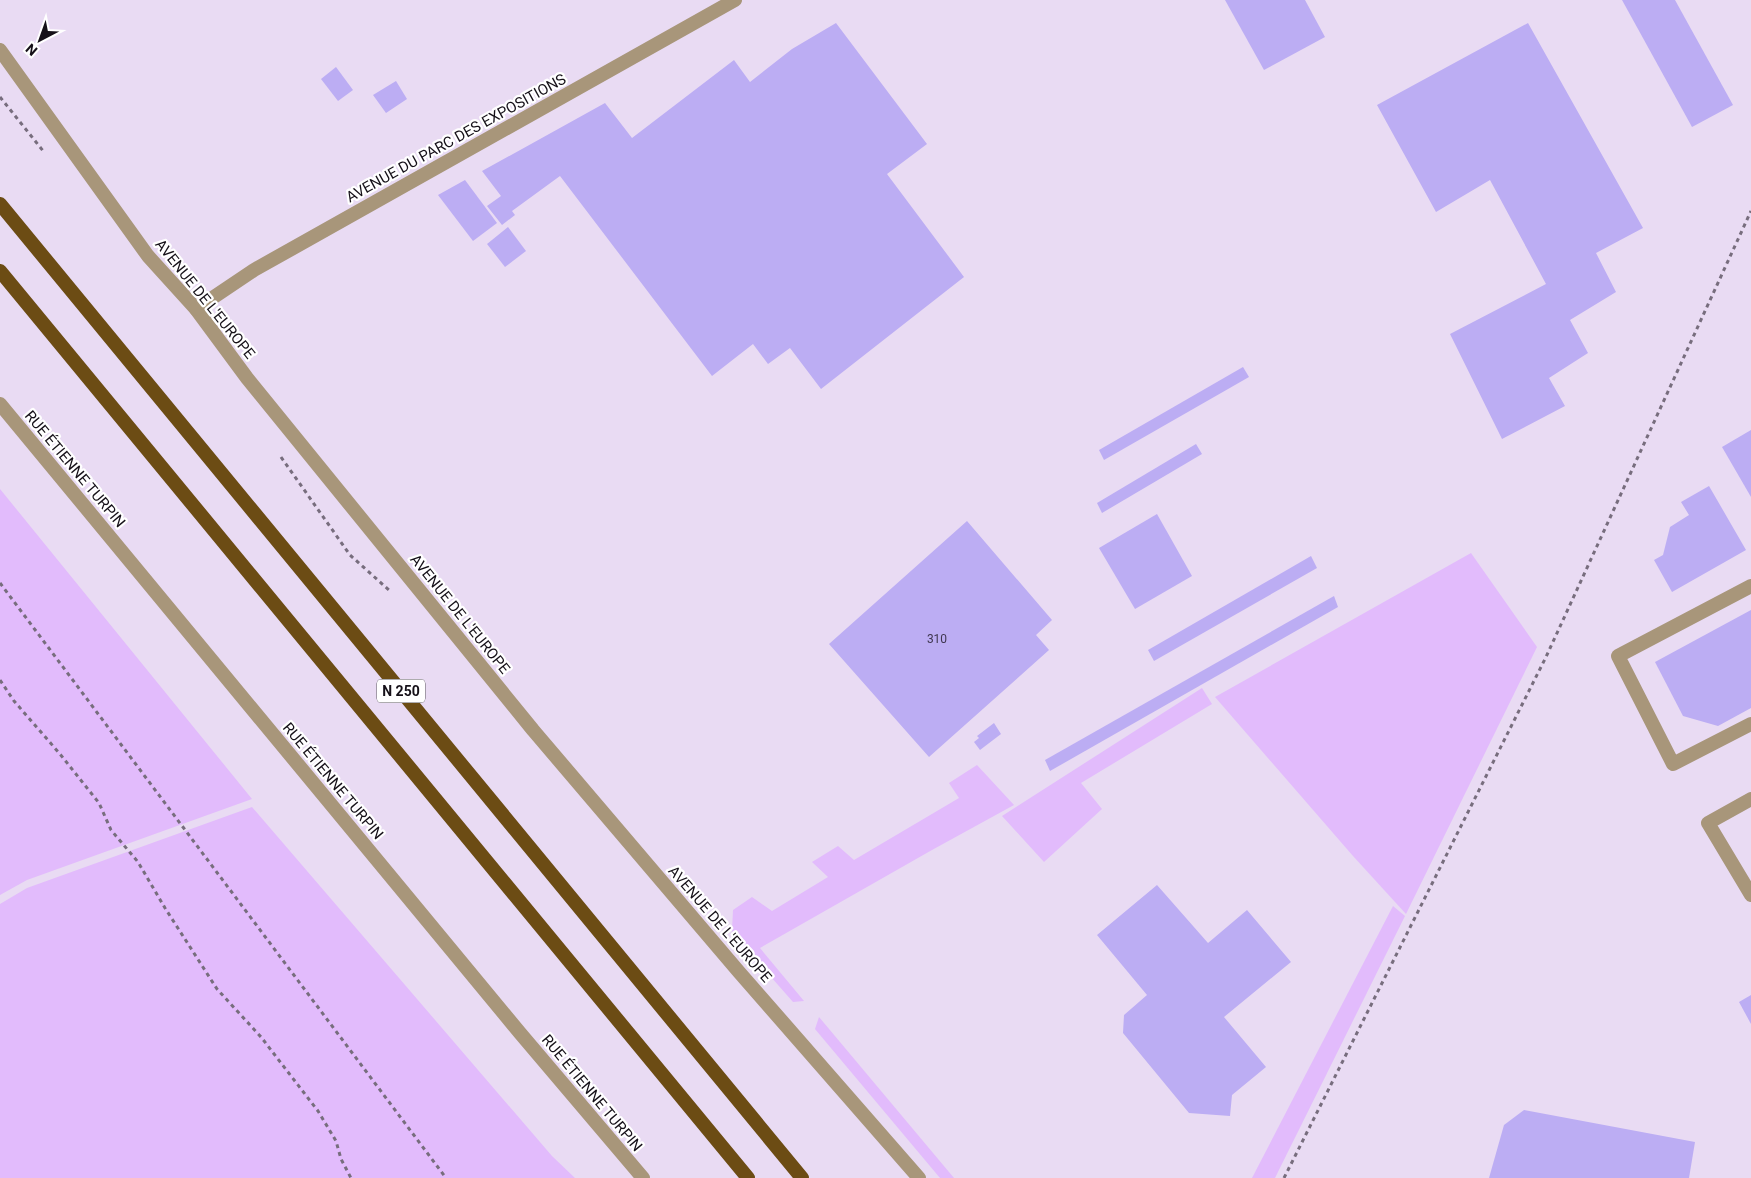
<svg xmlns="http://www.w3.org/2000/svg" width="1751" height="1178" viewBox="0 0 1751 1178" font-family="Roboto,sans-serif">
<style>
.green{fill:#e2bbfc}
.building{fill:#bcadf3}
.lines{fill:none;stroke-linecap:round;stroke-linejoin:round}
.path{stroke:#776d7d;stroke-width:3;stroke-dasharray:4 4;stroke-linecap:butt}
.service{stroke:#a8967a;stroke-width:14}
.minor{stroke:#a8967a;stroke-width:14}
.trunk{stroke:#6c4c14;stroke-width:14}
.labels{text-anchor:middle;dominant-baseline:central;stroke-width:4.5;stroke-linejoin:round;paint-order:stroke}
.number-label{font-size:12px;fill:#3f374f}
.shield{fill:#fff;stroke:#5b585d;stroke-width:1}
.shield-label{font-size:14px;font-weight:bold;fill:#151018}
.street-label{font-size:15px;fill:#151018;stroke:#fff}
</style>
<rect width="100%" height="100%" fill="#e9dbf3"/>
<g class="green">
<polygon points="0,489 252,799 27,880 0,895"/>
<polygon points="1471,553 1537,647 1406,914 1353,856 1215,697"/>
<polygon points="1202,688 1212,704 1081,783 1102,809 1044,862 1002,816"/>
<polygon points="977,765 1014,805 932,850 760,948 804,1001 793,1002 736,937 732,931 733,910 752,897 772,911 828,877 812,862 838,846 854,860 959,798 949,783"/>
<polygon points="252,807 552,1156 575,1178 0,1178 0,904 27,888"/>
<polygon points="1393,906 1405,916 1275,1178 1252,1178"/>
<polygon points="819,1017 954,1178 940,1178 815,1029"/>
</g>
<g class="building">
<polygon points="1225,0 1305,0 1325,37 1264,70"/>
<polygon points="1622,0 1675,0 1733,105 1692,127"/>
<polygon points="836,23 927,144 887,174 964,277 821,389 790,348 768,364 753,344 712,376 560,176 512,211 515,215 502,225 487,206 501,196 482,171 605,103 632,138 734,60 750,82 792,49"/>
<polygon points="1528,23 1643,228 1596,253 1616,292 1570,320 1588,353 1549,378 1565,406 1502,439 1450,334 1546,284 1490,180 1436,212 1377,105"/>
<polygon points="336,67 353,90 338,101 321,79"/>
<polygon points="396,81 407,99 386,113 373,95"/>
<polygon points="465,180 497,223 473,241 438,195"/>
<polygon points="508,227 526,251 505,267 487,244"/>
<polygon points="1243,367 1249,377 1104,460 1099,450"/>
<polygon points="1751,430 1751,497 1722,447"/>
<polygon points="1196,444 1202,454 1102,513 1097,503"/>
<polygon points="1709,486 1746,550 1672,592 1654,560 1663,555 1670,527 1689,515 1681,502"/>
<polygon points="1157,514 1192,576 1135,609 1099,548"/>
<polygon points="967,521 1052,620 1036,635 1049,650 929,757 829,644"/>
<polygon points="1311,556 1317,568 1154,661 1148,650"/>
<polygon points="1334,596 1338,607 1050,771 1045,760"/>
<polygon points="1751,610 1751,708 1718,726 1683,716 1655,662"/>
<polygon points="994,723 1001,734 980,750 974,742 979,738 977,736"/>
<polygon points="1157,885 1208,943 1247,910 1291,962 1224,1017 1266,1067 1232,1095 1230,1116 1189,1113 1123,1033 1124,1015 1147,995 1097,935"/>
<polygon points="1751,995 1751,1024 1739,1002"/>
<polygon points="1524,1110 1695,1142 1689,1178 1489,1178 1504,1125"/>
</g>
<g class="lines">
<g class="path">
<polyline points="0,97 44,152"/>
<polyline points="281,457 350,555 390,591"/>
<polyline points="0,583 446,1178"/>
<polyline points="0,680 14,701 60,754 99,803 111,830 138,862 165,908 217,989 261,1037 318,1111 336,1141 341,1159 351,1178"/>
<polyline points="1284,1178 1546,657 1751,211"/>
</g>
<g class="service">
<polyline points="1751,586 1618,656 1673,764 1751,724"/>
<polyline points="1751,799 1708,823 1751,895"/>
</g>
<g class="minor">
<polyline points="0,50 148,256 196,309 247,378 533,730 739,972 919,1178"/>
<polyline points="196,309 254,270 735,0"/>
<polyline points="0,404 520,1033 643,1178"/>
</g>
<g class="trunk">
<polyline points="0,204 802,1178"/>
<polyline points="0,271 748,1178"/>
</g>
</g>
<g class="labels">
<g class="number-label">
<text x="937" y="639">310</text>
</g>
<rect class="shield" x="377" y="679.5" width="48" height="23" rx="4"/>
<g class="shield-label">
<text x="401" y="691">N 250</text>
</g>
<g class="street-label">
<text transform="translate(456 138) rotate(-29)">AVENUE DU PARC DES EXPOSITIONS</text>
<text transform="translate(205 299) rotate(51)">AVENUE DE L'EUROPE</text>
<text transform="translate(75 469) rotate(50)">RUE ÉTIENNE TURPIN</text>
<text transform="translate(460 614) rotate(51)">AVENUE DE L'EUROPE</text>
<text transform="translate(333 781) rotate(50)">RUE ÉTIENNE TURPIN</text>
<text transform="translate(720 924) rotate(49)">AVENUE DE L'EUROPE</text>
<text transform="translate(592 1093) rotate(50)">RUE ÉTIENNE TURPIN</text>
</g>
</g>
<g transform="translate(40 40) rotate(221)" stroke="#ffffff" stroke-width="4" paint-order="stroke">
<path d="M0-4L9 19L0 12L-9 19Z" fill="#151018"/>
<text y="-8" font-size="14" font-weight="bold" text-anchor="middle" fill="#151018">N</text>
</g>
</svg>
